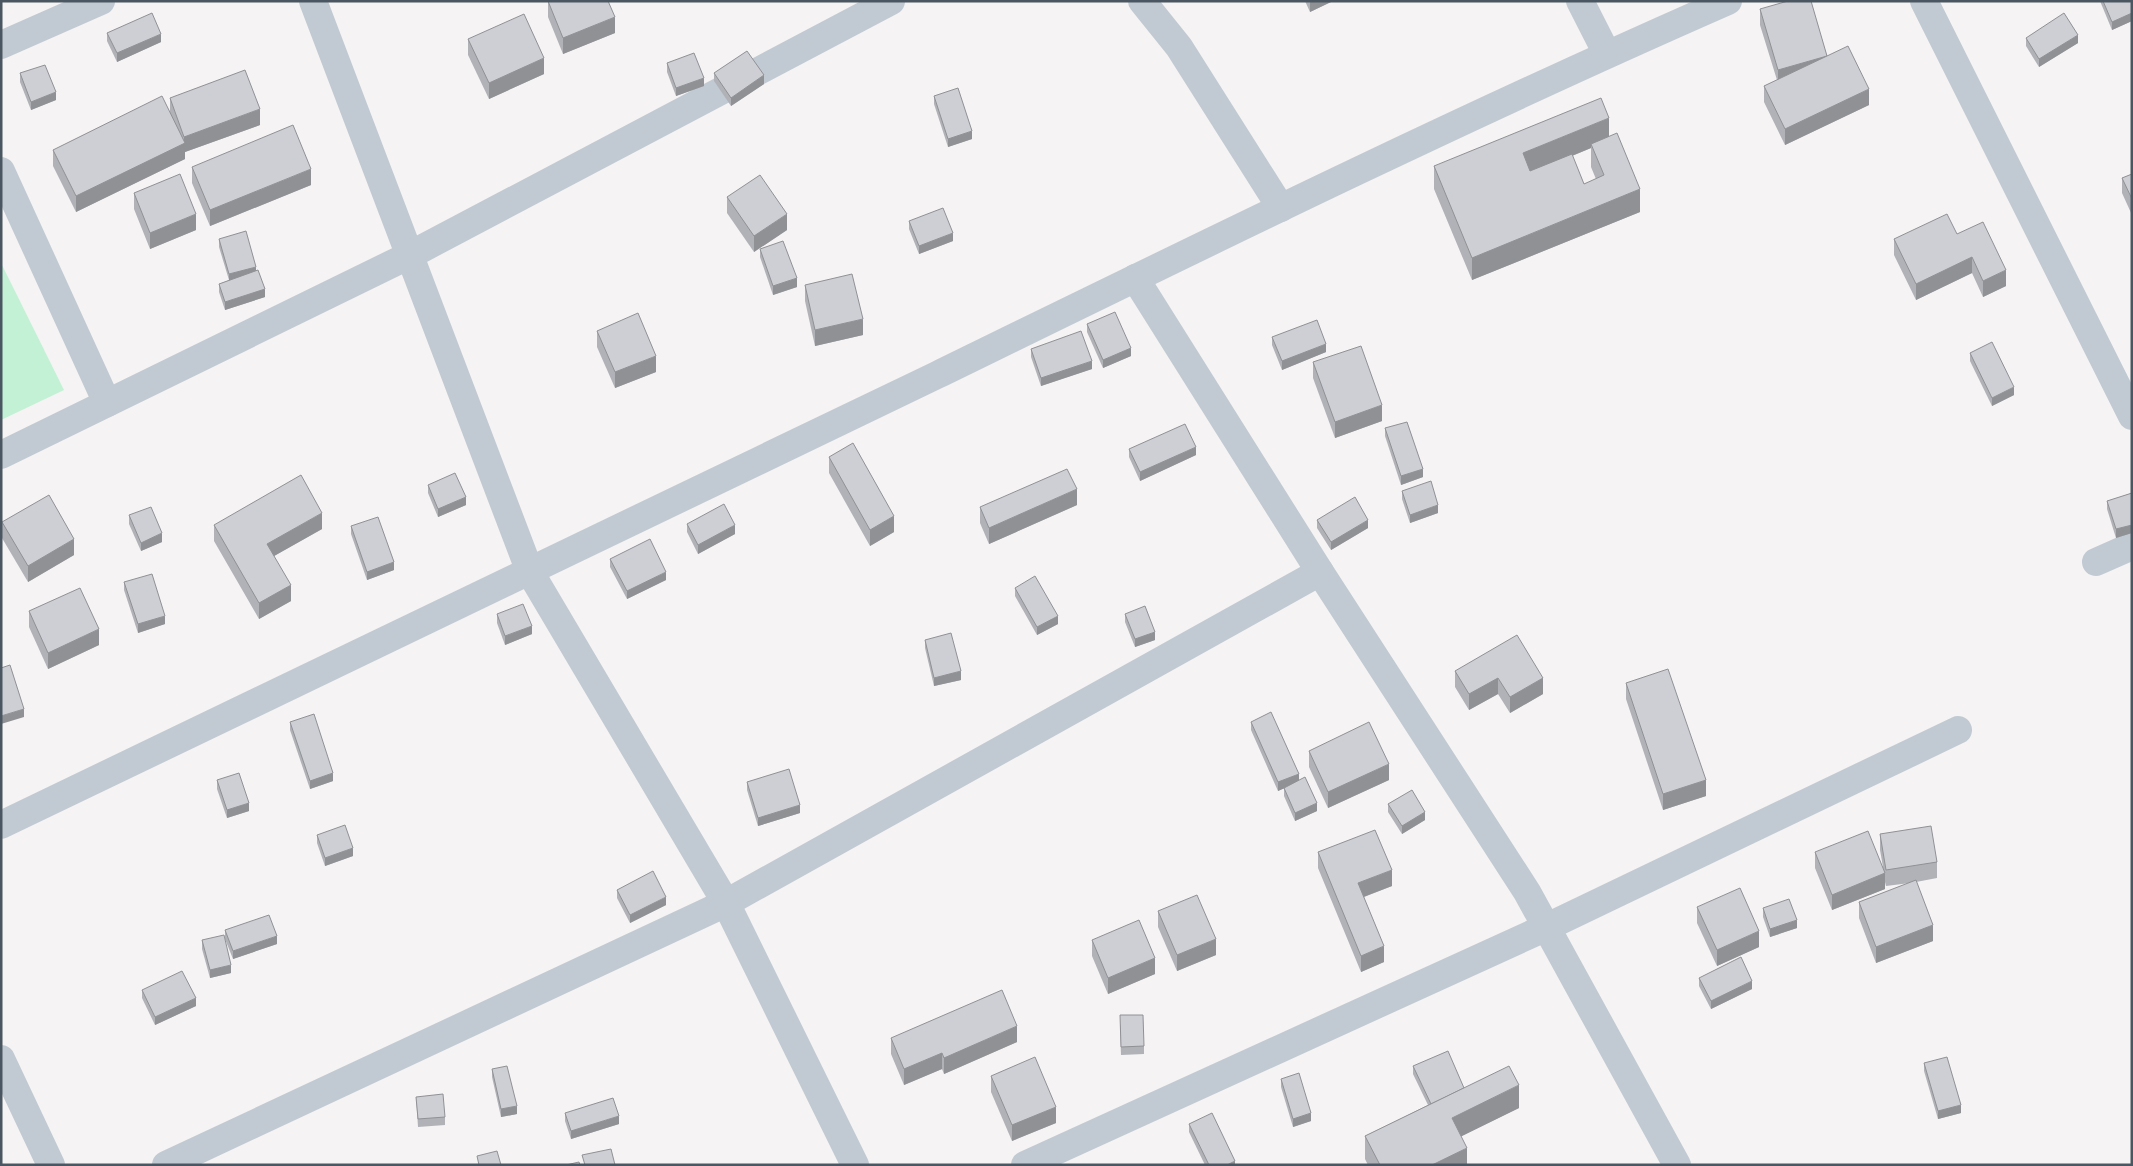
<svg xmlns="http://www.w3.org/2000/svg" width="2133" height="1166" viewBox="0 0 2133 1166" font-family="'Space Grotesk',sans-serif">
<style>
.green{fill:#c3f1d5}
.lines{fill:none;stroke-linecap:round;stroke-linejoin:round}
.minor{stroke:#c1cad2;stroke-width:28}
.tertiary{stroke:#c1cad2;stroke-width:28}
.wall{fill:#b0b2b7;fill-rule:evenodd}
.shaded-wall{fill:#909195}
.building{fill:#cdcfd5;stroke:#909195}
</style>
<rect width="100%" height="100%" fill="#f5f3f3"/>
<polygon class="green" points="1,263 64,390 1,420"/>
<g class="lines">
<g class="minor">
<polyline points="313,1 530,572 726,903 855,1165"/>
<polyline points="1142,1 1179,47 1281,208"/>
<polyline points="1580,1 1607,54"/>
<polyline points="1924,1 2132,416"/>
<polyline points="1,45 101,1"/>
<polyline points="1,171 107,403"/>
<polyline points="1135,278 1320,572 1527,892 1677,1165"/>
<polyline points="1,455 410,255 891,1"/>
<polyline points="2096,562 2132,546"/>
<polyline points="1,1059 51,1165"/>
<polyline points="166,1165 726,903 1320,572"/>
<polyline points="1025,1165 1547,927 1958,730"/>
</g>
<path class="tertiary" d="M 1,825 C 314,676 626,526 937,375 C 1199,247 1461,118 1728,1"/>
</g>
<g class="wall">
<polygon points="548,1 615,33 563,54 548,17"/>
<polygon points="1305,1 1333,1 1310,12"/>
<polygon points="2100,1 2132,1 2132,21 2112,30"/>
<polygon points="1760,9 1827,56 1869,105 1785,145 1764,102 1764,86 1777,80 1760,25"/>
<polygon points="107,33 161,42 117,62 107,41"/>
<polygon points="2026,38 2078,43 2039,67 2026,46"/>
<polygon points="468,39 544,74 489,99 468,55"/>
<polygon points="667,63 704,86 676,96 667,72"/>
<polygon points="20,73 56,100 31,110 20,82"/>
<polygon points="714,73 764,84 731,106 714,81"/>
<polygon points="934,96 972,139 948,147 934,104"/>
<polygon points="170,98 260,125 185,152 185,159 76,212 53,166 53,150 170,112"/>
<path d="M 1609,136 L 1640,212 L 1472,280 L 1434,189 L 1434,166 ZM 1591,148 L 1591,167 L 1596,179 L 1584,184 L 1572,156 Z"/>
<polygon points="192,167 311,185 210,226 192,183"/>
<polygon points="2132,174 2132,215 2122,193 2122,178"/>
<polygon points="134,193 196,230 150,249 134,209"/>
<polygon points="727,197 787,230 754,252 727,213"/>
<polygon points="909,221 953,241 919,254 909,229"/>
<polygon points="1957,234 2006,286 1983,297 1972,273 1916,300 1894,255 1894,239"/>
<polygon points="219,239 256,271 265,297 225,310 219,292 219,284 229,280 219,247"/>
<polygon points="760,249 797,287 773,295 760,257"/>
<polygon points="805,285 863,335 815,346 805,301"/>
<polygon points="1087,324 1131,356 1103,368 1087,332"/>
<polygon points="597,331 656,372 615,388 597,347"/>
<polygon points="1272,337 1326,352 1282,370 1272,345"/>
<polygon points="1031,349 1092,369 1041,386 1031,357"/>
<polygon points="1970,353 2014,395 1992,406 1970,361"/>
<polygon points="1313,362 1382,421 1335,438 1313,378"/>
<polygon points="1385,428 1423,477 1401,485 1385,436"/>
<polygon points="1129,449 1196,455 1140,481 1129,457"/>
<polygon points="829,457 894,532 870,546 829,473"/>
<polygon points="428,485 466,505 438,517 428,493"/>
<polygon points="1402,491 1438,513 1410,523 1402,499"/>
<polygon points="2132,493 2132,533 2116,538 2107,509 2107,501"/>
<polygon points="1077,505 989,544 980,523 980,507"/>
<polygon points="129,515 162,542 141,551 129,524"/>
<polygon points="1317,520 1368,528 1331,550 1317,528"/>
<polygon points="2,522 74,555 28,582 2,538"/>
<polygon points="687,524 735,534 698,554 687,532"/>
<polygon points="214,525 322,529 274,556 291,601 259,619 214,541"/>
<polygon points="351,526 394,570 367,580 351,534"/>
<polygon points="610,559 666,580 627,599 610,567"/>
<polygon points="124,582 165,624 138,633 124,590"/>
<polygon points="1015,588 1058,624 1037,635 1015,596"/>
<polygon points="29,611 99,645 48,669 29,627"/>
<polygon points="497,614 532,634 505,645 497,623"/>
<polygon points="1125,614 1155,640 1135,647 1125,622"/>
<polygon points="925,640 961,680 934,686 925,648"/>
<polygon points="1455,671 1543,678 1543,694 1510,713 1498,694 1469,710 1455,687"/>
<polygon points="1626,683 1706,796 1663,810 1626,699"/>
<polygon points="290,722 333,781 310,789 290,730"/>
<polygon points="1251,722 1299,780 1317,811 1295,821 1284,796 1284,788 1278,791 1251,730"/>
<polygon points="1309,751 1389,780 1328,808 1309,767"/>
<polygon points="217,780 249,811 227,818 217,789"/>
<polygon points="747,782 800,813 758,826 747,790"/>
<polygon points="1388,804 1425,820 1402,834 1388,812"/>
<polygon points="1880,834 1937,862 1937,878 1916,882 1933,941 1876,963 1859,918 1859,902 1910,883 1886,886 1885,882 1885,889 1832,910 1815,868 1815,852 1883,867 1880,850"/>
<polygon points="317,835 353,856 325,866 317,843"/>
<polygon points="1318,852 1392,886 1364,897 1384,962 1361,972 1318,868"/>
<polygon points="617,890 666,905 630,923 617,898"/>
<polygon points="1697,907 1759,947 1717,966 1697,923"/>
<polygon points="1763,908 1797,928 1770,937 1763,917"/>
<polygon points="1158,911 1216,955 1177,971 1158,927"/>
<polygon points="225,930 277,944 233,959 225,939"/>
<polygon points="202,940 231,973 210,978 202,949"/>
<polygon points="1092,940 1155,974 1108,994 1092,956"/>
<polygon points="1699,978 1752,989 1711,1009 1699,986"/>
<polygon points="142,990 196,1006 155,1025 142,998"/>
<polygon points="1120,1024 1144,1046 1144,1054 1121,1055"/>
<polygon points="891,1038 1017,1042 944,1074 942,1069 904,1085 891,1054"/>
<polygon points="1924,1063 1961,1113 1938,1119 1924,1071"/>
<polygon points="1413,1066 1464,1088 1519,1108 1461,1136 1467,1165 1368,1165 1365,1159 1365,1136 1428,1105 1413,1074"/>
<polygon points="492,1069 517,1114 501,1117 492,1077"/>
<polygon points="991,1076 1056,1123 1012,1141 991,1092"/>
<polygon points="1281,1079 1311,1121 1293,1127 1281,1087"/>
<polygon points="416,1097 445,1117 445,1125 418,1127"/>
<polygon points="565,1113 619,1124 571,1139 565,1121"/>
<polygon points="1189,1124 1235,1165 1205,1165 1189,1132"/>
</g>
<g class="shaded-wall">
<polygon points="1310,1 1333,1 1310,12"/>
<polygon points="2132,13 2132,21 2112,30 2112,22"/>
<polygon points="615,17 615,33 563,54 563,38"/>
<polygon points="161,34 161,42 117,62 117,53"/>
<polygon points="2078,35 2078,43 2039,67 2039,59"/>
<polygon points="1827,56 1827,72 1778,86 1778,70"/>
<polygon points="544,58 544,74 489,99 489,83"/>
<polygon points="764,75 764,84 731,106 731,98"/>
<polygon points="704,78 704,86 676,96 676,88"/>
<polygon points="1869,89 1869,105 1785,145 1785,129"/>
<polygon points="56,92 56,100 31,110 31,102"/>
<polygon points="260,109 260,125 185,152 185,159 76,212 76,196 184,143 184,137"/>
<polygon points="1609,118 1609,141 1591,144 1591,148 1523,176 1523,153"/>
<polygon points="972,131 972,139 948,147 948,139"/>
<polygon points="311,169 311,185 210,226 210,210"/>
<polygon points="1640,189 1640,212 1472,280 1472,258"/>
<polygon points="196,214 196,230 150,249 150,233"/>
<polygon points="787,214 787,230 754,252 754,236"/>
<polygon points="953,233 953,241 919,254 919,246"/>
<polygon points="1972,257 1972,273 1916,300 1916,284"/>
<polygon points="256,267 256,275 229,283 229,274"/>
<polygon points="2006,270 2006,286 1983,297 1983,281"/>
<polygon points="797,278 797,287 773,295 773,286"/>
<polygon points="265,289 265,297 225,310 225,302"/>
<polygon points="863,319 863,335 815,346 815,330"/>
<polygon points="1326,344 1326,352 1282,370 1282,361"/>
<polygon points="1131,348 1131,356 1103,368 1103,360"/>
<polygon points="656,356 656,372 615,388 615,372"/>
<polygon points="1092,361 1092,369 1041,386 1041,378"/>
<polygon points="2014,387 2014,395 1992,406 1992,398"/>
<polygon points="1382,405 1382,421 1335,438 1335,422"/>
<polygon points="1196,447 1196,455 1140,481 1140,472"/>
<polygon points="1423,469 1423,477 1401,485 1401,476"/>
<polygon points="1077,489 1077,505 989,544 989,528"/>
<polygon points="466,497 466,505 438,517 438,509"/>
<polygon points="1438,505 1438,513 1410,523 1410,515"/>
<polygon points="322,513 322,529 267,560 267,544"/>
<polygon points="894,516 894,532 870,546 870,530"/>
<polygon points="1368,520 1368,528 1331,550 1331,542"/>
<polygon points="735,525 735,534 698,554 698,545"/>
<polygon points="2132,525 2132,533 2116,538 2116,529"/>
<polygon points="162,533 162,542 141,551 141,543"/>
<polygon points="74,539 74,555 28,582 28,566"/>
<polygon points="394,562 394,570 367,580 367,572"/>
<polygon points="666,572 666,580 627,599 627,591"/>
<polygon points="291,585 291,601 259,619 259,603"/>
<polygon points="165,616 165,624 138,633 138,624"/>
<polygon points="1058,616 1058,624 1037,635 1037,627"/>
<polygon points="532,626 532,634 505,645 505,636"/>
<polygon points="99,629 99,645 48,669 48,653"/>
<polygon points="1155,632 1155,640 1135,647 1135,639"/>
<polygon points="961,671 961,680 934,686 934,678"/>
<polygon points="1498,678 1498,694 1469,710 1469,694"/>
<polygon points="1543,678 1543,694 1510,713 1510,697"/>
<polygon points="24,709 24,717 1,724 1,716"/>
<polygon points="1389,764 1389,780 1328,808 1328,792"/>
<polygon points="333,773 333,781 310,789 310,781"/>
<polygon points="1299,774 1299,782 1278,791 1278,782"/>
<polygon points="1706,780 1706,796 1663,810 1663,794"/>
<polygon points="249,803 249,811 227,818 227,810"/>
<polygon points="1317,803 1317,811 1295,821 1295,813"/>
<polygon points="800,805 800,813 758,826 758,818"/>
<polygon points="1425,812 1425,820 1402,834 1402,826"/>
<polygon points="353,848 353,856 325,866 325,858"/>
<polygon points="1392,870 1392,886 1358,899 1358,883"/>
<polygon points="1885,873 1885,889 1832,910 1832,895"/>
<polygon points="666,897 666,905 630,923 630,915"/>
<polygon points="1797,920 1797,928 1770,937 1770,929"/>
<polygon points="1933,925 1933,941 1876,963 1876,947"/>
<polygon points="1759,931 1759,947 1717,966 1717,950"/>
<polygon points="277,936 277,944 233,959 233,951"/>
<polygon points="1216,939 1216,955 1177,971 1177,955"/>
<polygon points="1384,946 1384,962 1361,972 1361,956"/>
<polygon points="1155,958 1155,974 1108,994 1108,978"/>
<polygon points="231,965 231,973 210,978 210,970"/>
<polygon points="1752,981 1752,989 1711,1009 1711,1001"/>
<polygon points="196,998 196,1006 155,1025 155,1017"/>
<polygon points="1017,1026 1017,1042 944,1074 944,1058"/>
<polygon points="942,1053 942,1069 904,1085 904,1069"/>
<polygon points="1519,1085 1519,1108 1452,1141 1452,1118"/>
<polygon points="1961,1105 1961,1113 1938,1119 1938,1111"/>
<polygon points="517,1106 517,1114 501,1117 501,1109"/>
<polygon points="1056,1107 1056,1123 1012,1141 1012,1125"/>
<polygon points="1311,1113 1311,1121 1293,1127 1293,1119"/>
<polygon points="619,1116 619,1124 571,1139 571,1131"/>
<polygon points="1467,1148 1467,1165 1432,1165"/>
<polygon points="1235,1161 1235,1165 1227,1165"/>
</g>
<g class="building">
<polygon points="548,1 608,1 615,17 563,38"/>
<polygon points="1788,1 1811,1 1827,56 1778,70 1760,9"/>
<polygon points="2103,1 2132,1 2132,13 2112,22"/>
<polygon points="152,13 161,34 117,53 107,33"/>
<polygon points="2064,13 2078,35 2039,59 2026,38"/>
<polygon points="524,14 544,58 489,83 468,39"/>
<polygon points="1848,46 1869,89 1785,129 1764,86"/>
<polygon points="747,51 764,75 731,98 714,73"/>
<polygon points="694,53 704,78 676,88 667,63"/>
<polygon points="45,65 56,92 31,102 20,73"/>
<polygon points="245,70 260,109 184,137 170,98"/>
<polygon points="958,88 972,131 948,139 934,96"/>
<polygon points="162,96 185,143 76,196 53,150"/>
<polygon points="1601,98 1609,118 1523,153 1530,171 1572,154 1584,184 1604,175 1591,144 1617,133 1640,189 1472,258 1434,166"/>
<polygon points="293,125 311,169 210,210 192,167"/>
<polygon points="180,174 196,214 150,233 134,193"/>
<polygon points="2132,174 2132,199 2122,178"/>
<polygon points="760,175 787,214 754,236 727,197"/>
<polygon points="943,208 953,233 919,246 909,221"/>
<polygon points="1947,214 1957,234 1983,222 2006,270 1983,281 1972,257 1916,284 1894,239"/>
<polygon points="246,231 256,267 229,274 219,239"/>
<polygon points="783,241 797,278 773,286 760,249"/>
<polygon points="258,270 265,289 225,302 219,284"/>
<polygon points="852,274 863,319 815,330 805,285"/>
<polygon points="1115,312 1131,348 1103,360 1087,324"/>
<polygon points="638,313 656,356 615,372 597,331"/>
<polygon points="1317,320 1326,344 1282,361 1272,337"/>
<polygon points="1081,331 1092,361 1041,378 1031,349"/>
<polygon points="1992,342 2014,387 1992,398 1970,353"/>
<polygon points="1361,346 1382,405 1335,422 1313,362"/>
<polygon points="1407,422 1423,469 1401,476 1385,428"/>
<polygon points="1185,424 1196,447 1140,472 1129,449"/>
<polygon points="853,443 894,516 870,530 829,457"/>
<polygon points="1067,469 1077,489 989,528 980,507"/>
<polygon points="455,473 466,497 438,509 428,485"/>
<polygon points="301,475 322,513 267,544 291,585 259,603 214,525"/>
<polygon points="1431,481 1438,505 1410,515 1402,491"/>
<polygon points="2132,493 2132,525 2116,529 2107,501"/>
<polygon points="49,495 74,539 28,566 2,522"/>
<polygon points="1355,497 1368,520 1331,542 1317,520"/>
<polygon points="724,504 735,525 698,545 687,524"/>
<polygon points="151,507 162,533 141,543 129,515"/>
<polygon points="378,517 394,562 367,572 351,526"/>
<polygon points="650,539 666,572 627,591 610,559"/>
<polygon points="152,574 165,616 138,624 124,582"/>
<polygon points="1035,576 1058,616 1037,627 1015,588"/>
<polygon points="80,588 99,629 48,653 29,611"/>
<polygon points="523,604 532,626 505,636 497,614"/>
<polygon points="1145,606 1155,632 1135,639 1125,614"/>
<polygon points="951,633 961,671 934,678 925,640"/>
<polygon points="1517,635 1543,678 1510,697 1498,678 1469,694 1455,671"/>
<polygon points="10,665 24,709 1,716 1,668"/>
<polygon points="1668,669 1706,780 1663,794 1626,683"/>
<polygon points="1271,712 1299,774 1278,782 1251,722"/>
<polygon points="314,714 333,773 310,781 290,722"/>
<polygon points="1369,722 1389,764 1328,792 1309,751"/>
<polygon points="789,769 800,805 758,818 747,782"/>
<polygon points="239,773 249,803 227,810 217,780"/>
<polygon points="1305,777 1317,803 1295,813 1284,788"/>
<polygon points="1412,790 1425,812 1402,826 1388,804"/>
<polygon points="345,825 353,848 325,858 317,835"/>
<polygon points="1931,826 1937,862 1886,870 1880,834"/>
<polygon points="1375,830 1392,870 1358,883 1384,946 1361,956 1318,852"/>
<polygon points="1868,831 1885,873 1832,895 1815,852"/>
<polygon points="653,871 666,897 630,915 617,890"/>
<polygon points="1916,880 1933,925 1876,947 1859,902"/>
<polygon points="1740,888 1759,931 1717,950 1697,907"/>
<polygon points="1197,895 1216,939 1177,955 1158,911"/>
<polygon points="1789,899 1797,920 1770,929 1763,908"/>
<polygon points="269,915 277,936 233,951 225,930"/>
<polygon points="1139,920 1155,958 1108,978 1092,940"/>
<polygon points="224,935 231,965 210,970 202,940"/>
<polygon points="1741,957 1752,981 1711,1001 1699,978"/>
<polygon points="182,971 196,998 155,1017 142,990"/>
<polygon points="1002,990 1017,1026 944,1058 942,1053 904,1069 891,1038"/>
<polygon points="1120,1015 1143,1015 1144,1046 1121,1047"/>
<polygon points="1448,1051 1464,1088 1431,1104 1413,1066"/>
<polygon points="1035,1057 1056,1107 1012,1125 991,1076"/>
<polygon points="1947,1057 1961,1105 1938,1111 1924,1063"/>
<polygon points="507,1066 517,1106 501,1109 492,1069"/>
<polygon points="1509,1066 1519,1085 1452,1118 1467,1148 1432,1165 1380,1165 1365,1136"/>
<polygon points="1299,1073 1311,1113 1293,1119 1281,1079"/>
<polygon points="443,1094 445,1117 418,1119 416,1097"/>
<polygon points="613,1098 619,1116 571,1131 565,1113"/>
<polygon points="1212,1113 1235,1161 1227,1165 1209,1165 1189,1124"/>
<polygon points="611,1149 615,1165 585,1165 582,1155"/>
<polygon points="497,1151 501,1165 479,1165 477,1156"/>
<polygon points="579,1162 580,1165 566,1165"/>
</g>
<rect width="2133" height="1166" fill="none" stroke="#4a5661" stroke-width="5"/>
</svg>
